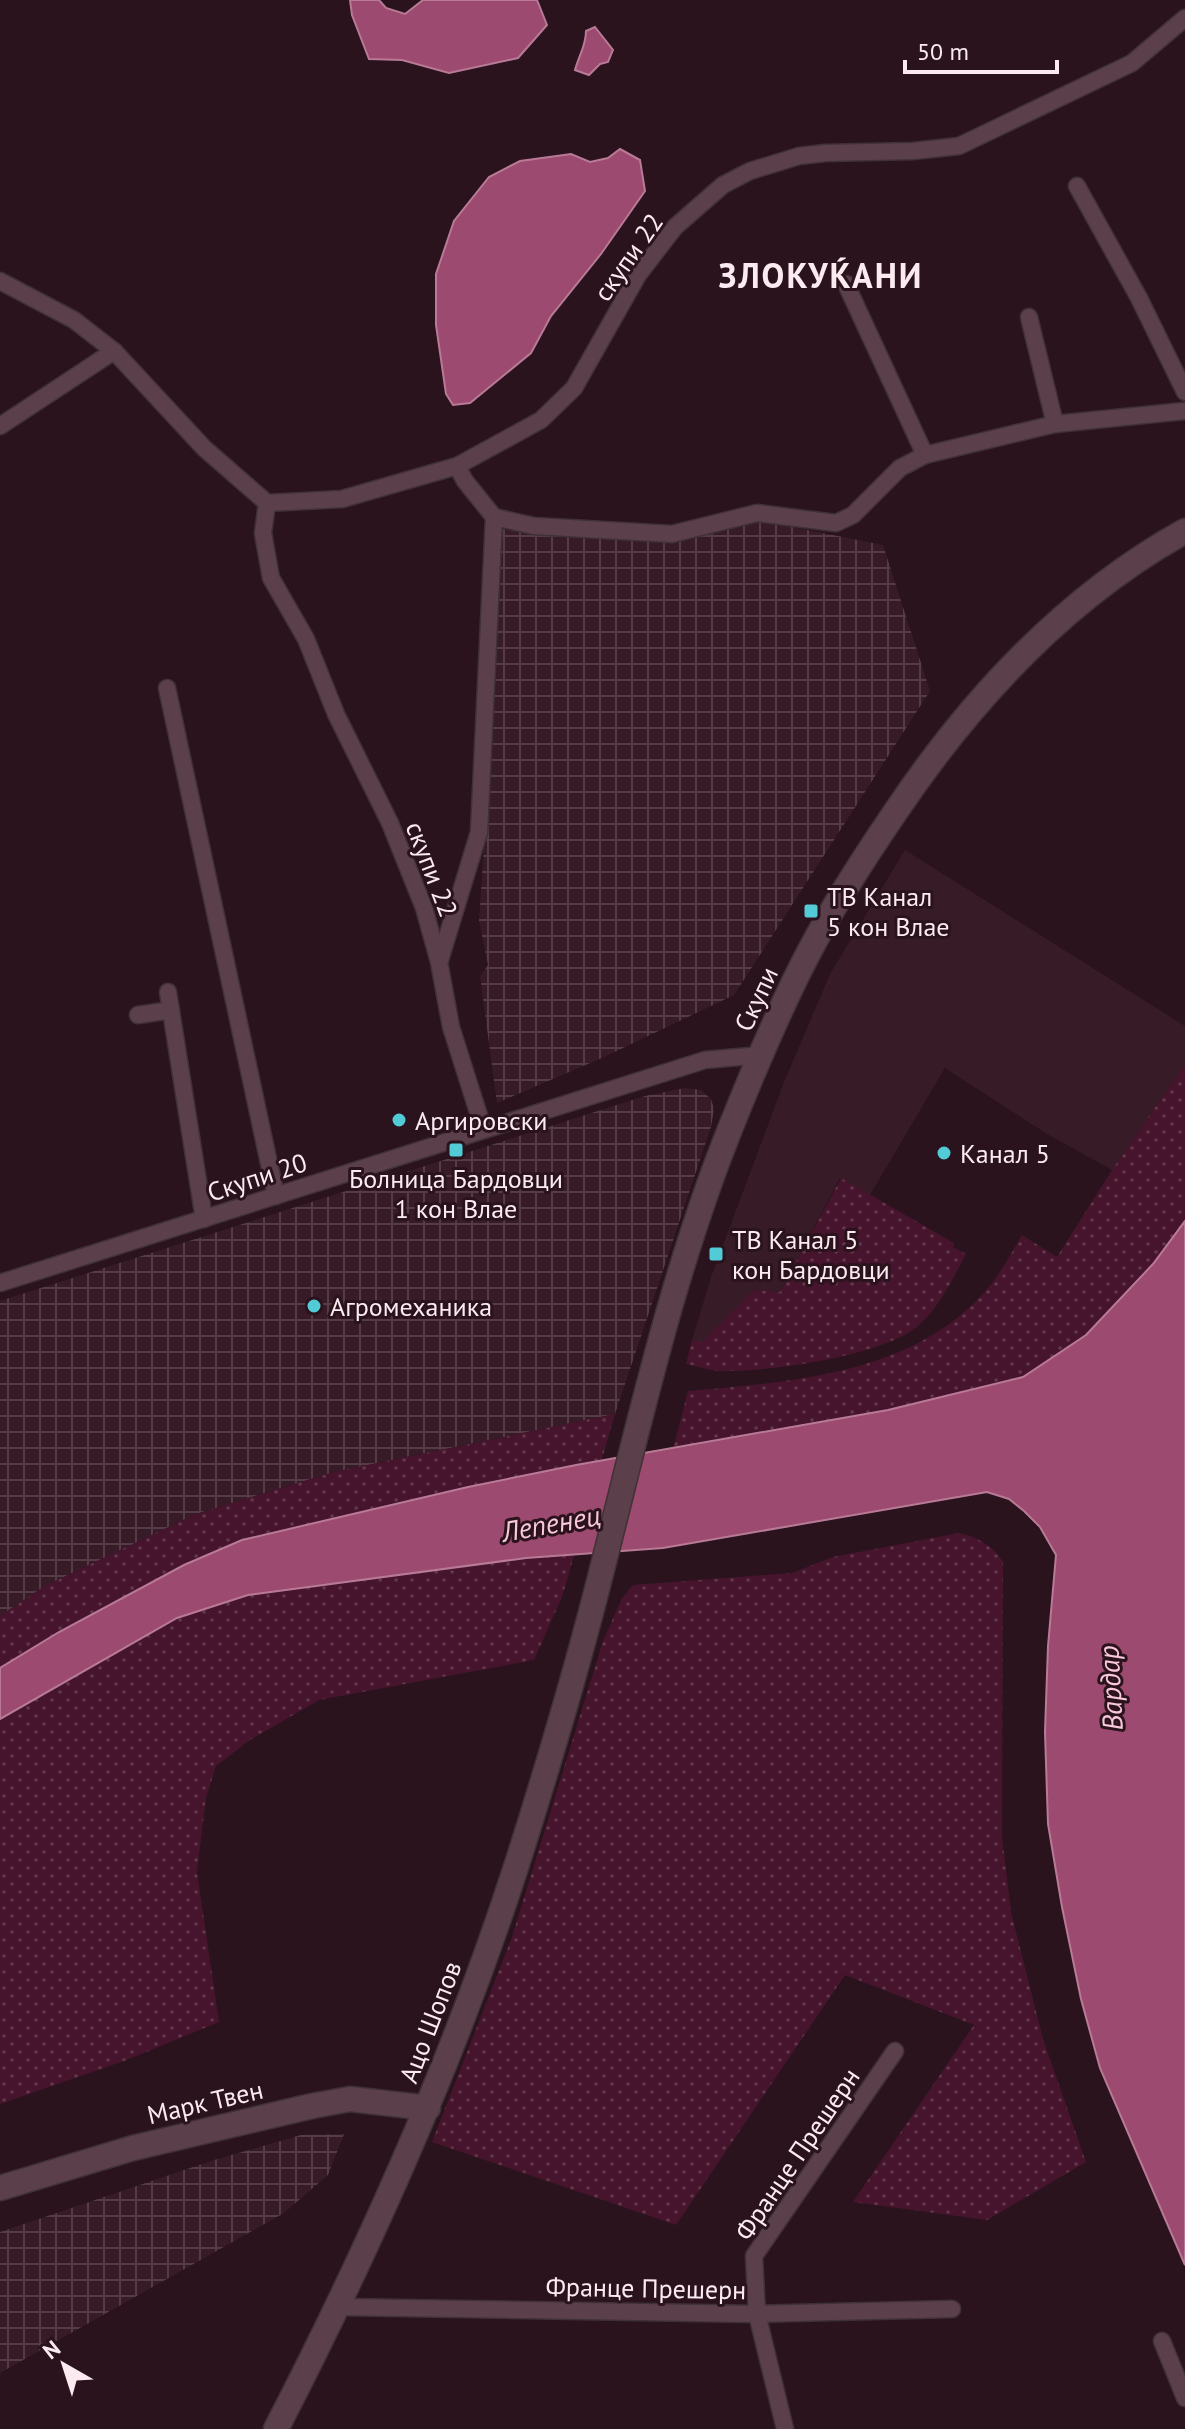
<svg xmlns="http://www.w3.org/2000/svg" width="1185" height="2429" viewBox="0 0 1185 2429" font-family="'PT Sans',sans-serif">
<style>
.built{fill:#371b27}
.industrial{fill:url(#industrial-grid)}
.green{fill:url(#green-dots)}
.water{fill:#9c4a6f;stroke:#b87a96;stroke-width:2}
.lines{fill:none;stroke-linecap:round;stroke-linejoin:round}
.street-casing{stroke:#403136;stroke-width:19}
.secondary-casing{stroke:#403136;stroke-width:27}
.street{stroke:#5b404b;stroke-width:16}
.secondary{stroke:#5b404b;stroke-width:24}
.poi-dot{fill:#52cbd7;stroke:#2a131d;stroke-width:3}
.labels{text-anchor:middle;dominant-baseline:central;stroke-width:6;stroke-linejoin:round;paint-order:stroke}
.street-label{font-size:26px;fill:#fbebf1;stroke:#2a131d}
.poi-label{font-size:26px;fill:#fbebf1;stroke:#2a131d;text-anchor:start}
.water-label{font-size:28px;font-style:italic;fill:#f9c9db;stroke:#2a131d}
.district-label{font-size:34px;font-weight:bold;letter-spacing:2px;fill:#fbebf1;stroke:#2a131d}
</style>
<defs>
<pattern id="industrial-grid" width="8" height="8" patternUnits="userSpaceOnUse" patternTransform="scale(2)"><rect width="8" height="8" fill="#371b27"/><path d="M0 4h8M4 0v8" fill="none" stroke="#553c47"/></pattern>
<pattern id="green-dots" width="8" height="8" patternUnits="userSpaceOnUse" patternTransform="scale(2)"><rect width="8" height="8" fill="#46142c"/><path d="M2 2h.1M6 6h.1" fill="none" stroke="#62364b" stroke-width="1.8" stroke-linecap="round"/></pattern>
</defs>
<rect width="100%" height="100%" fill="#2a131d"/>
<polygon class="built" points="905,850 1185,1026 1185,1064 1112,1170 1047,1134 945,1068 870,1195 840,1178 780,1292 754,1290 702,1343 692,1340 711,1277 784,1082 830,974"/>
<g class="industrial">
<polygon points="752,519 883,545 930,691 734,995 602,1058 497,1103 480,976 488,965 479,921 490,756 499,529 589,533"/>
<polygon points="685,1088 701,1090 711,1099 714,1109 711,1127 615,1414 334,1472 196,1514 45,1586 0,1616 0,1301 645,1096"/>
<polygon points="344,2134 328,2175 284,2213 0,2373 0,2232 214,2160 301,2135"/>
</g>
<g class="green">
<path d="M 1185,1064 L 1185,1221 L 1153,1264 L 1086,1335 L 1023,1377 L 888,1410 L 673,1449 L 688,1391 C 789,1382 907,1375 981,1296 C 998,1278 1010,1256 1022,1235 L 1057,1257 L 1112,1170 Z"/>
<path d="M 841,1178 L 954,1243 L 953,1247 L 966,1254 C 952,1279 940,1307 918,1326 C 883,1356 769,1372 722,1371 C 710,1371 697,1366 686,1364 L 692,1340 L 702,1342 L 754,1290 L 780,1292 Z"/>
<polygon points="615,1414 562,1597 534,1660 319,1700 250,1740 216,1766 206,1798 197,1872 219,2022 124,2061 0,2104 0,1616 45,1586 196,1514 334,1472"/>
<path d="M 959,1533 C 978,1537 992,1545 1003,1562 L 1002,1837 L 1011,1912 L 1043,2039 L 1086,2162 L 987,2220 L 853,2202 L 974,2025 L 845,1975 L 676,2225 L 432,2142 L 512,1937 L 603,1641 L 622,1598 L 633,1585 L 792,1573 L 833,1557 Z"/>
</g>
<g class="water">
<polygon points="350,0 379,0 386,8 405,14 423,0 537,0 547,25 518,58 449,73 402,60 369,59 352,15"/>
<path d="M 595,27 L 613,50 L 608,62 L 600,64 L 589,75 L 575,70 C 579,55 586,46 586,31 Z"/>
<polygon points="620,149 640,160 645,191 601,254 551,316 531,353 470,403 453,405 446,394 436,325 436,274 454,221 489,177 520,161 571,154 590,162 608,158"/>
<polygon points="1185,1221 1185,2265 1100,2068 1081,1999 1062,1907 1048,1824 1045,1732 1048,1646 1056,1555 1040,1527 1024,1511 1009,1499 987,1492 663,1548 526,1558 248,1595 177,1618 0,1719 0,1668 59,1632 184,1565 242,1540 468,1487 576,1465 888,1410 1023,1377 1086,1335 1153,1264"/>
</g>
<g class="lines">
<g class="street-casing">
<g id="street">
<polyline points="1077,186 1139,298 1185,392"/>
<polyline points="0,281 74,320 114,351 204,448 267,503 342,499 457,466 541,420 574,388 638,275 675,227 723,185 750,171 799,156 825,153 913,151 959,146 1132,63 1185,18"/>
<polyline points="846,284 925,455"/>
<polyline points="1029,317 1055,424"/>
<polyline points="0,426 114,351"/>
<polyline points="267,503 263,533 271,578 306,639 336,714 390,823 424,908 439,962 451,1027 483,1128"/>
<polyline points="494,517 534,526 672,534 757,513 836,523 853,515 900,468 925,455 1055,424 1185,411"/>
<polyline points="167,688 276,1196"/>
<polyline points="440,960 479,832 494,517 465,481 457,466"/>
<polyline points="168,992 204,1219"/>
<polyline points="138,1015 171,1010"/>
<polyline points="0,1283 705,1060 761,1055"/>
<polyline points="339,2307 757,2314 952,2309"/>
<polyline points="1162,2341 1185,2398"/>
<polyline points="785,2429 757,2314 754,2256 895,2051"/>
</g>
</g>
<g class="secondary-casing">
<g id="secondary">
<polyline points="0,2188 133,2148 312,2106 350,2099 428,2108"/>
<path d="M 276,2429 C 370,2247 454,2060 517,1864 C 543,1782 568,1699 590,1616 C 633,1453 667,1286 730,1129 C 754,1069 779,1009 809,952 C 834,904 864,858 894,814 C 969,702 1066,597 1185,531"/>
</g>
</g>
<use href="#street" class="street"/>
<use href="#secondary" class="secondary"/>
</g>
<g class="poi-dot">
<rect x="803" y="903" width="16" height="16" rx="4"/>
<circle cx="399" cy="1120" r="8"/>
<rect x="448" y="1142" width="16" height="16" rx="4"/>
<circle cx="944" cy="1153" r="8"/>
<rect x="708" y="1246" width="16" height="16" rx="4"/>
<circle cx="314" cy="1306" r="8"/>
</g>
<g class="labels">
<g class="street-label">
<text transform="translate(628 257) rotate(-55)">скупи 22</text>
<text transform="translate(432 869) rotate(69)">скупи 22</text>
<text transform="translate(756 999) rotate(-65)">Скупи</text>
<text transform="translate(257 1177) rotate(-18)">Скупи 20</text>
<text transform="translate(430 2022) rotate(-69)">Ацо Шопов</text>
<text transform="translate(205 2102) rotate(-13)">Марк Твен</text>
<text transform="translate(797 2154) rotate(-56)">Францe Прешерн</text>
<text transform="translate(646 2288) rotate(1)">Франце Прешерн</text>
</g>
<g class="poi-label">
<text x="827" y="896">ТВ Канал<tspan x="827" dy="30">5 кон Влае</tspan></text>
<text x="415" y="1120">Аргировски</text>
<text x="960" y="1153">Канал 5</text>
<text x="456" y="1178" text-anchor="middle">Болница Бардовци<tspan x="456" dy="30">1 кон Влае</tspan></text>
<text x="732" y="1239">ТВ Канал 5<tspan x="732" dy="30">кон Бардовци</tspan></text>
<text x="330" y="1306">Агромеханика</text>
</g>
<g class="water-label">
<text transform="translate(551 1523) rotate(-10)">Лепенец</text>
<text transform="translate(1110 1688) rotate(-93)">Вардар</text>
</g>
<g class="district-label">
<text x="821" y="275">ЗЛОКУЌАНИ</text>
</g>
</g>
<g transform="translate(64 2365) rotate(321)" stroke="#2a131d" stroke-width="6" paint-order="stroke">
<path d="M0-6L14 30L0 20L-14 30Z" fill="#fbebf1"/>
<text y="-12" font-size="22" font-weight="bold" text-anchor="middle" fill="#fbebf1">N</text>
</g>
<path d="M905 60v12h152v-12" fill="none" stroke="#fbebf1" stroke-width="4"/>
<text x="917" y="60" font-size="24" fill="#fbebf1" stroke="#2a131d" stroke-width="6" paint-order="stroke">50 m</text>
</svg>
